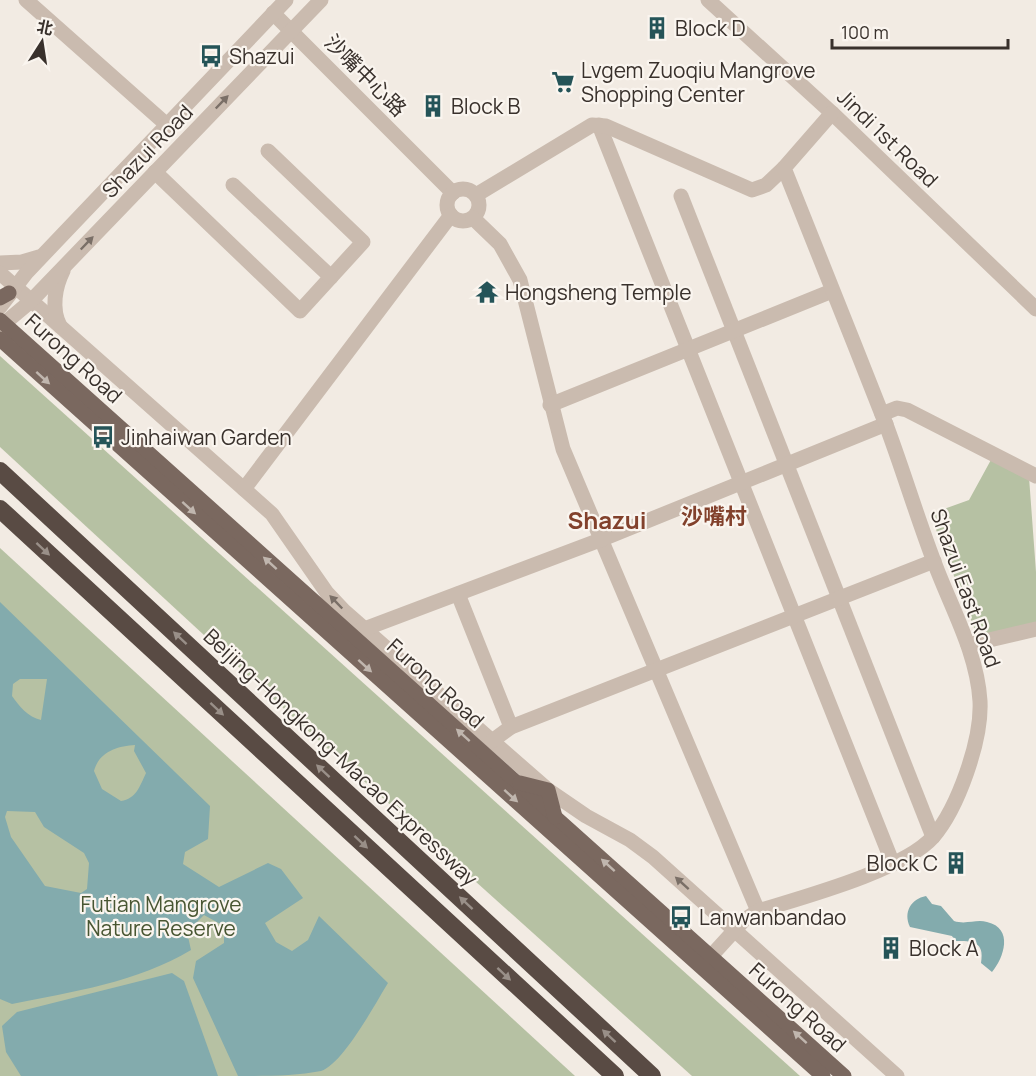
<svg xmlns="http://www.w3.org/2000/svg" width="1036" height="1076" viewBox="0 0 1036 1076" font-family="Manrope,'Noto Sans SC',sans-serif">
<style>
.green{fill:#b6c1a3}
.water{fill:#83abad;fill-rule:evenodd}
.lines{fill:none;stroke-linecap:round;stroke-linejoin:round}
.minor{stroke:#cabbaf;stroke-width:15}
.major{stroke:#7a685f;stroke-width:15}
.highway{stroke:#594b44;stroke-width:18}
.oneway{fill:#7a6f67}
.oneway2{fill:#c0b6ae}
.oneway3{fill:#998f88}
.labels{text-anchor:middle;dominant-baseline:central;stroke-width:4.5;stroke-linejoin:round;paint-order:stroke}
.poi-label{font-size:21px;fill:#39312c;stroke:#faf5ef;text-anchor:start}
.street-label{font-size:21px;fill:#39312c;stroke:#faf5ef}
.park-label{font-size:21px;fill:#485632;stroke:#faf5ef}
.neighbourhood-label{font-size:22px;font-weight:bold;fill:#82412c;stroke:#faf5ef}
.quarter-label{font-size:24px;font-weight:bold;fill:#82412c;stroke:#faf5ef}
</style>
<rect width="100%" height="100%" fill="#f2ebe3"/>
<g class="green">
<polygon points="0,356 800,1076 692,1076 306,729 0,447"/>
<polygon points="992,458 1029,477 1036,572 1036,622 978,638 930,514 969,500"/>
<polygon points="0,548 575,1076 0,1076"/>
</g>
<g class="water">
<path d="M 0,602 L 210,806 L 208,839 L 185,852 L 183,864 L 219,887 L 268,863 L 281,869 L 303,898 L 265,923 L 276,942 L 292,951 L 308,940 L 319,916 L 388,983 C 375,1004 343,1064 321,1071 C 296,1076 265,1076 238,1076 L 193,978 L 196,961 L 224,943 L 224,926 L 204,915 L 187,932 L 191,950 C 138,982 72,992 12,1004 L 0,999 ZM 20,679 L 47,679 L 41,720 C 28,717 19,706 12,696 L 13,684 ZM 135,745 L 134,751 L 146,773 C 140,786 136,799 121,801 L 102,789 L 94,771 C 99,752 117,746 135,745 ZM 7,811 L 35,812 L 44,827 L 84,853 L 89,863 L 87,889 L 81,893 L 45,886 L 11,837 L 5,817 Z"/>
<path d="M 926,896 L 932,904 L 941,906 L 954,921 C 966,925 976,919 987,922 C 1014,928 1004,958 992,972 L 981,963 C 985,941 972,941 955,941 L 952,936 L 910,927 C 903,912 911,899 926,896 Z"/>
<polygon points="172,973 184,981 218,1076 21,1076 6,1052 2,1026 17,1012"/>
</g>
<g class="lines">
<g class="minor">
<polyline points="26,0 167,125"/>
<polyline points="708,0 832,113 1036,309"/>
<polyline points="273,13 453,193"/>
<polyline points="599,125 893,864"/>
<polyline points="155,172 300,311 363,242 268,151"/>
<polyline points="233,185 331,277"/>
<circle cx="463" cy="205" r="16"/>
<polyline points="476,195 592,125 606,126 752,190 766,185 784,168"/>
<polyline points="681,196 933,837"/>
<polyline points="473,218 500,244 520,280 563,449 758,911"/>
<polyline points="0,263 22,262 39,257"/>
<polyline points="0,273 272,514 327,593 344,611 548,790 586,816 630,840 653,857 897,1076"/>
<polyline points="0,307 27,272 286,0"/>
<path d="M 60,326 C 51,309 55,287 63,271"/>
<polyline points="0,327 31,301 321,0"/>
<polyline points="550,405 832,291"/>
<polyline points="882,414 897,408 907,410 1036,476"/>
<polyline points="244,489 451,215"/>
<polyline points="458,594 511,727"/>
<polyline points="359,631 600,540 886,424"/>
<polyline points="968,645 1036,629"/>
<polyline points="492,741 511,727 934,561"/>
<path d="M 702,966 L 744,920 L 758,911 C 803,897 904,870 933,837 C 958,808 982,740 980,701 C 977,651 950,606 933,559 C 916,514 902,467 885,422 C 852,337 817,252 784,168 L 832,113"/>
</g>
<g class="major">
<polyline points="0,298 9,293"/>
<polyline points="0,320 844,1076"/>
<polyline points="0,339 823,1076"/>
<polyline points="520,783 548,790 555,817"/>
</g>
<g class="highway">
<polyline points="0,471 652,1076"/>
<polyline points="0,509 615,1076"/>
</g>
</g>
<defs><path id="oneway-solid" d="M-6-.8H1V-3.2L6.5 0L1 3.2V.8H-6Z" transform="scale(1.5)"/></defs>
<g class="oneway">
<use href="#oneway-solid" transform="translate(222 102) rotate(-46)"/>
<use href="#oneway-solid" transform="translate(87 243) rotate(-46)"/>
<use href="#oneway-solid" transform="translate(336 602) rotate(-134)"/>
<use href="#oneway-solid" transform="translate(682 883) rotate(-138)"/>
</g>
<g class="oneway2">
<use href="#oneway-solid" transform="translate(43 378) rotate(42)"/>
<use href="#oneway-solid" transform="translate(189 508) rotate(42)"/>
<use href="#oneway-solid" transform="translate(270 563) rotate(-138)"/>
<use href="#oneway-solid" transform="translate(365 666) rotate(42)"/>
<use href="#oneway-solid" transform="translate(463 735) rotate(-138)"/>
<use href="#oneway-solid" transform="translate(511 796) rotate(42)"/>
<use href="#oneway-solid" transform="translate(608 865) rotate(-138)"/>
<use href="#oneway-solid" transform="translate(800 1037) rotate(-138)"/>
</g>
<g class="oneway3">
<use href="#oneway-solid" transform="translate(43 549) rotate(43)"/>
<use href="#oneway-solid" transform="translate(180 638) rotate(-137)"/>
<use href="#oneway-solid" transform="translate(217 709) rotate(43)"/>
<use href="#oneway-solid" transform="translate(323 771) rotate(-137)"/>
<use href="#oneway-solid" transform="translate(361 842) rotate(43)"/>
<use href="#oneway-solid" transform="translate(466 903) rotate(-137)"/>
<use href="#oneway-solid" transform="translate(504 974) rotate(43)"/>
<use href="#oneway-solid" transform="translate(609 1036) rotate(-137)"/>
</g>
<defs>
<g id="building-bare" transform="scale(1.8)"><path d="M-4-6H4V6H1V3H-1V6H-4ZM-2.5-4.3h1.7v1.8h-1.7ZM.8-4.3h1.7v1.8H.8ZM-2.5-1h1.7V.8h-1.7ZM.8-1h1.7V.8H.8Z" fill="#255458" stroke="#faf5ef" stroke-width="2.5" paint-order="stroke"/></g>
<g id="bus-bare" transform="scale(1.8)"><path d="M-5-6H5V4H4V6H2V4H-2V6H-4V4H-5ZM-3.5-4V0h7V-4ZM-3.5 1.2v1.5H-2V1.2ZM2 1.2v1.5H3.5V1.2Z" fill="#255458" stroke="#faf5ef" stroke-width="2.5" paint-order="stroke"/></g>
<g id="supermarket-bare" transform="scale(1.8)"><path d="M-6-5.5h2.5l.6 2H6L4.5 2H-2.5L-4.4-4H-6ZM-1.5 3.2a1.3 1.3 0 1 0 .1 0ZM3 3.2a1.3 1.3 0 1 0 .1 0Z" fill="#255458" stroke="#faf5ef" stroke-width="2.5" paint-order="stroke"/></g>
<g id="temple-bare" transform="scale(1.8)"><path d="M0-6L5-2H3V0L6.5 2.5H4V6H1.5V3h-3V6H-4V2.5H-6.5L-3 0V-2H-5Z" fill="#255458" stroke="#faf5ef" stroke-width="2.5" paint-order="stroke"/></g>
</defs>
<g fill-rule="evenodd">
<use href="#building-bare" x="657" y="28"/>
<use href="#bus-bare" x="211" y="56"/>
<use href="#supermarket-bare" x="563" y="82"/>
<use href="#building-bare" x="433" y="106"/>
<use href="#temple-bare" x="487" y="292"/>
<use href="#bus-bare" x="103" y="437"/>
<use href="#building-bare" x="956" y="863"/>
<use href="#bus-bare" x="681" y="917"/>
<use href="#building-bare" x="891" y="948"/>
</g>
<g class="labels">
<g class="poi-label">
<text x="675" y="28">Block D</text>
<text x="229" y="56">Shazui</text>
<text x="581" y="70">Lvgem Zuoqiu Mangrove<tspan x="581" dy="24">Shopping Center</tspan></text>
<text x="451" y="106">Block B</text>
<text x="505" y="292">Hongsheng Temple</text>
<text x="121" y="437">Jinhaiwan Garden</text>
<text x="938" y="863" text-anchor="end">Block C</text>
<text x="699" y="917">Lanwanbandao</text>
<text x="909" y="948">Block A</text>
</g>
<g class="street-label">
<text transform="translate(366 75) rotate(45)">沙嘴中心路</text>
<text transform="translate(888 138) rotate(44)">Jindi 1st Road</text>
<text transform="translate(147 151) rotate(-46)">Shazui Road</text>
<text transform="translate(74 358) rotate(42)">Furong Road</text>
<text transform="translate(966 588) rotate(70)">Shazui East Road</text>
<text transform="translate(436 683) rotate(42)">Furong Road</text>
<text transform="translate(341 757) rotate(43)">Beijing-Hongkong-Macao Expressway</text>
<text transform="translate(798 1007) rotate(42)">Furong Road</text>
</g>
<g class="park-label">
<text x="161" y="904">Futian Mangrove<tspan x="161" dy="24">Nature Reserve</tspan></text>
</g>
<g class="neighbourhood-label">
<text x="714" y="516">沙嘴村</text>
</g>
<g class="quarter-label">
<text x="607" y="519">Shazui</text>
</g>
</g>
<g transform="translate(42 42) rotate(12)" stroke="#faf5ef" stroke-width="4.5" paint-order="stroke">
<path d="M0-4.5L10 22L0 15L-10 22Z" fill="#39312c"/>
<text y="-9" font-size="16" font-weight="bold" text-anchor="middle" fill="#39312c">北</text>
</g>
<path d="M832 39v9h176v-9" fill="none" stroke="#39312c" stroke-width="3"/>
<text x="841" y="39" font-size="18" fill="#39312c" stroke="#faf5ef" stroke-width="4.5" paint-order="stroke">100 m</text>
</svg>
